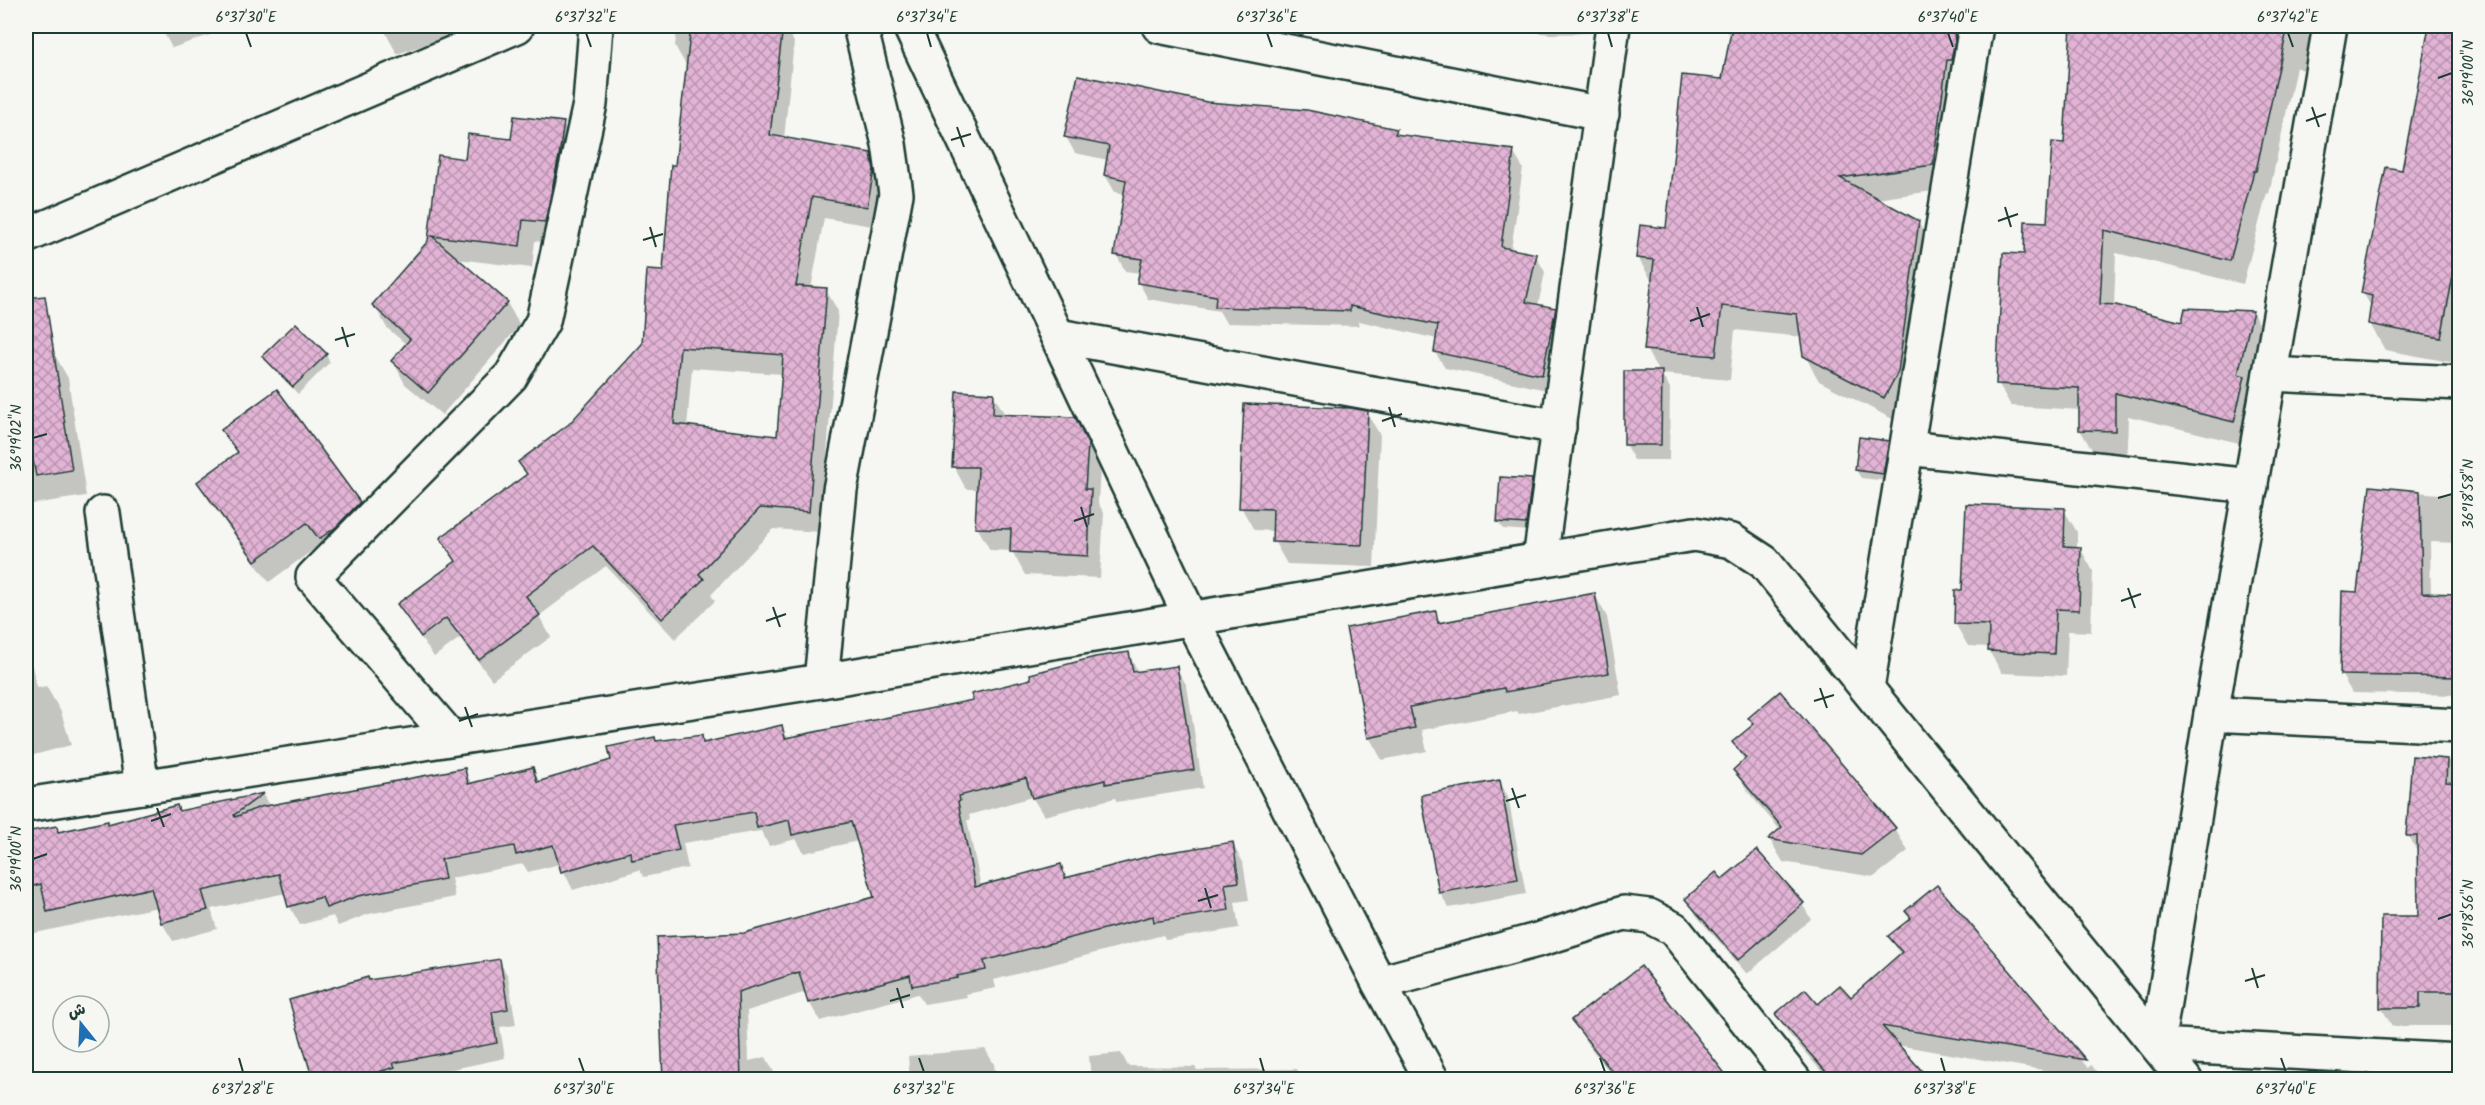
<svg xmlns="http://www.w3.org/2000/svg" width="2485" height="1105" viewBox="0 0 2485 1105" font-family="Kalam,'Playpen Sans Arabic',sans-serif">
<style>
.shadow{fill:#0003;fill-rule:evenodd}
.building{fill:url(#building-cross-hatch);stroke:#1f3d34;stroke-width:1.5;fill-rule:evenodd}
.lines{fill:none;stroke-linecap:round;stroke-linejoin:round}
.minor-casing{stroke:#1f3d34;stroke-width:38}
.minor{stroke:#f6f6f2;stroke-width:33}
.ticks{fill:none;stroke:#1f3d34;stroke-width:2}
.neatline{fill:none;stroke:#1f3d34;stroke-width:2}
.ticks-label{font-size:15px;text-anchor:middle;fill:#1f3d34}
</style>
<defs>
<pattern id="building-cross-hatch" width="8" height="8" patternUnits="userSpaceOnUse" patternTransform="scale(1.5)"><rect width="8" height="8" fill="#e2b3d5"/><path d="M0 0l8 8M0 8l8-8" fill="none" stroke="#b793ae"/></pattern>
</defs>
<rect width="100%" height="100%" fill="#f6f6f2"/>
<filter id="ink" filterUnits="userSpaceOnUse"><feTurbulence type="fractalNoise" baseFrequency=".0167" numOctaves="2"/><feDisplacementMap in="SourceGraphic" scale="12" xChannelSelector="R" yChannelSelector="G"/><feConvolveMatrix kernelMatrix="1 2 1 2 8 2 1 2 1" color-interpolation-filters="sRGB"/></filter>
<g filter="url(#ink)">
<g class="shadow">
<polygon points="160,26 159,26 236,26 172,48"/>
<polygon points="382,26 460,26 462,32 397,54"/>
<path d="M 677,26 L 785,26 L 794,42 L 784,139 L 870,154 L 883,176 L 878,227 L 824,218 L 811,289 L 826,290 L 838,311 L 821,532 L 773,529 L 711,595 L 715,601 L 675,639 L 606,566 L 539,616 L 551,637 L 492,680 L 460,638 L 434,657 L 399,605 L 456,563 L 442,538 L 527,476 L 520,462 L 570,425 L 643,345 L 665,272 L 677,166 L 687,67 L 675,46 ZM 692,368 L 783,374 L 778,438 L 687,427 Z"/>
<polygon points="1486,26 1592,26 1591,33 1550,34"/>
<polygon points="1723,26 1969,26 1947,189 1876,199 1918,222 1932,247 1898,422 1819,381 1805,356 1802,337 1735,330 1730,380 1661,374 1670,388 1669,460 1634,460 1625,444 1659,373 1646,349 1653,283 1638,258 1667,229 1724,80 1732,33 1727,33"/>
<polygon points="2065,26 2306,26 2318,76 2296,67 2269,194 2267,193 2243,284 2116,253 2114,307 2183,324 2253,313 2266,336 2247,445 2128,416 2127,453 2094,453 2080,430 2081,410 2011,406 1998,383 2025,256 2049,223 2065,144 2071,36"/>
<polygon points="2429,26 2460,26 2460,342 2455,363 2385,350 2370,324 2372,308 2363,293 2403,172"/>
<polygon points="1207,104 1396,130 1399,136 1513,152 1523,168 1511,250 1536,256 1545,272 1538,306 1555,309 1564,326 1551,391 1445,368 1435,352 1437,339 1359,321 1359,326 1226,323 1219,311 1148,299 1139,283 1141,273 1125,271 1116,254 1126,194 1115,192 1105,175 1108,160 1075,153 1066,137"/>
<polygon points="563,124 576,146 558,244 535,241 532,268 457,259 507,303 520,325 442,415 405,384 393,361 407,345 387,328 374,305 430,242 440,157 467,160 512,141"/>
<polygon points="53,352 68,378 86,496 26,505 26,356"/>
<polygon points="326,355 330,362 298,394 269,364 264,357"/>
<polygon points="277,391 359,503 372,525 333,561 321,544 269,582 212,505 199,483 238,454 223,430"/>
<polygon points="993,394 1006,416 1074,419 1100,468 1098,503 1104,513 1100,578 1025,575 1012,551 990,550 977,527 979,489 966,489 954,467"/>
<polygon points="1367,413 1380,435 1374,567 1287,564 1274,541 1274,531 1254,530 1241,507"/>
<polygon points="2454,427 2460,427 2460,543 2430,542 2431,595 2460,595 2460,695 2352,693 2341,674 2358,593 2371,488 2451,495"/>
<polygon points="1888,442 1892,450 1887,481 1861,478 1856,470"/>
<polygon points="1531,480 1536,488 1530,531 1503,529 1498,522"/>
<polygon points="2064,510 2077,532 2077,548 2080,548 2093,571 2091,632 2068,631 2066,676 2002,673 1989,651 1989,647 1968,646 1955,623"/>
<polygon points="1595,595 1607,617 1621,695 1519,714 1517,711 1422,730 1427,751 1382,760 1369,737 1435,613 1442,624"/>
<polygon points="1128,653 1139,673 1176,667 1187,686 1203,788 1117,802 1115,798 1044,816 1032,797 969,815 970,820 967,820 981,887 1060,866 1068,879 1232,844 1243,862 1249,900 1235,902 1239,928 1166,940 1163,935 994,980 996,988 966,994 967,997 924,1004 918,994 820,1021 809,1002 806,992 747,1011 749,1061 766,1057 778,1080 664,1080 744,934 876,898 858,841 804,853 796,839 769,846 761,831 683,843 688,868 644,877 639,870 573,890 560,864 528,872 523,864 451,878 455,897 369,914 338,926 333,916 300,925 290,907 286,893 211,909 217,929 173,941 162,923 158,907 26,935 26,834 56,828 59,833 109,826 263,795 270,807 464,769 472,784 532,768 540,783 613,761 657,743 701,737 705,744 781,727 788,739 975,701"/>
<polygon points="26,655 32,666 37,688 46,686 61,712 71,745 34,755 26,741"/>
<polygon points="1750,718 1895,829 1908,851 1874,877 1783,862 1770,840 1781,831 1748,792 1735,770 1745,762 1734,742 1755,725"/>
<polygon points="2414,758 2460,762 2460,1026 2392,1026 2381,1007 2420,917 2419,855 2408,835"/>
<polygon points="1500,782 1508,797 1526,894 1449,908 1440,893"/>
<polygon points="1722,881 1802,904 1811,919 1747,974 1696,915 1687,899"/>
<polygon points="1937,887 2088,1068 2091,1065 2104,1080 2074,1080 2078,1076 1897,1045 1928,1080 1829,1080 1788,1033 1777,1014 1851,999 1901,955 1890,936 1911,919 1907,912"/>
<polygon points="499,961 508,976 516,1025 500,1027 505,1058 401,1080 314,1080 369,982"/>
<polygon points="1573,1020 1728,1080 1616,1080 1586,1042"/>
<polygon points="985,1049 994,1064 996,1080 910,1080 908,1056"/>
<polygon points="1121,1053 1128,1066 1195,1067 1197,1070 1297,1069 1303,1080 1091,1080 1089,1056"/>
</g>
<g class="building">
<path d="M 691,26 L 783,26 L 770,135 L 871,153 L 874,170 L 867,207 L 812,197 L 796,286 L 827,288 L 809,512 L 760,508 L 699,574 L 704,579 L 662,619 L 593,546 L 526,596 L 540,615 L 479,660 L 446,618 L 421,637 L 397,604 L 456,561 L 440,538 L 527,474 L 518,462 L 569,424 L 642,344 L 647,270 L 663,271 L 671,165 L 675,165 ZM 680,347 L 783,355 L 777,436 L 674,424 Z"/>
<polygon points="1732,26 1953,26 1955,41 1951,60 1947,60 1933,165 1840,178 1919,221 1898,372 1884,398 1803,356 1797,314 1722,306 1716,356 1644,350 1654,260 1636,258 1640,225 1666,228 1682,75 1722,79"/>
<polygon points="2071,26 2288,26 2256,171 2254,171 2230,261 2104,230 2100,304 2116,305 2182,322 2185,308 2253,311 2238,374 2245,376 2234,422 2115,393 2115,431 2079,430 2079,388 1996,384 2003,253 2024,254 2025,221 2047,222 2052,142 2064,143"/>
<polygon points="2429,26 2460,26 2460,240 2441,338 2368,324 2372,296 2361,293 2386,167 2402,170"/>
<polygon points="1078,75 1207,102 1307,110 1397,129 1395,134 1514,150 1501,247 1537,254 1526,302 1556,308 1542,375 1434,352 1438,325 1432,324 1350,306 1350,311 1215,307 1216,296 1137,283 1142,259 1114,255 1126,180 1104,175 1109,146 1064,137"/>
<polygon points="514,116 564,122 559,156 545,222 523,220 520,246 432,236 508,302 428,393 391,361 410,339 372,305 428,241 438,155 465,159 468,134 511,139"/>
<polygon points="45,296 72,470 36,476 33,460 26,462 26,298"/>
<polygon points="296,323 327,354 293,387 262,356"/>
<polygon points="1624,371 1662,371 1661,445 1624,445"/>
<polygon points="277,389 360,502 336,527 319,539 307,523 255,561 197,482 238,452 221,430"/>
<polygon points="956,391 994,393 993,414 1075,417 1088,444 1085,489 1091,489 1088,556 1010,552 1011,529 975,528 978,467 952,467"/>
<polygon points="1244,404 1351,408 1368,411 1362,545 1272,542 1273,509 1239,508"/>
<polygon points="1859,437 1889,441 1883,474 1855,470"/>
<polygon points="1500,477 1532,479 1526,524 1497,522"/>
<polygon points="2370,486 2420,491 2422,593 2459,594 2458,657 2460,677 2340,675 2342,591 2357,592"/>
<polygon points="1966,504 2065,508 2064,546 2081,547 2079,610 2056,609 2054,654 1988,651 1989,625 1954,624 1955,590 1962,590"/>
<polygon points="1595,593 1609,673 1505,692 1504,688 1410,707 1415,728 1368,738 1346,628 1436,611 1438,623"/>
<polygon points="1129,652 1133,672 1177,666 1194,770 1105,784 1105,780 1032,798 1026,778 959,796 960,801 958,802 975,887 1061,864 1065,878 1158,854 1233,842 1239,882 1225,884 1229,910 1154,922 1153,916 984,961 986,970 957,976 958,978 912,986 910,975 808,1003 799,972 738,992 741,1080 663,1080 657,937 744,933 874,897 851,822 792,835 789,820 757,828 754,812 673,825 679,850 632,860 630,852 561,872 553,845 516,855 514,846 441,859 445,879 358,896 326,908 322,897 288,907 279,874 202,891 208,910 161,923 151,888 47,912 41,884 26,888 26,832 57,826 58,832 108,821 108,824 177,805 179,811 264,793 234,815 235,817 260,807 465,768 468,784 533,767 537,782 611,760 608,747 655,737 656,741 702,735 703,743 782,725 785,738 973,700 971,694 1031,679 1030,674 1095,657"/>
<polygon points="1780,691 1896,828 1861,855 1768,839 1782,827 1733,770 1746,758 1732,742 1754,724 1748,718"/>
<polygon points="2412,756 2447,759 2446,782 2460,783 2460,992 2420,992 2420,1008 2380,1008 2381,916 2418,916 2417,836 2406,836"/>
<polygon points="1500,780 1518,879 1439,893 1421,795"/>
<polygon points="1757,850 1804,903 1738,960 1685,899 1716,872 1722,879"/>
<polygon points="1937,885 2086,1060 1882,1026 1930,1080 1833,1080 1775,1014 1805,989 1818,1004 1840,985 1851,997 1902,952 1888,936 1911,918 1905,911"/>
<polygon points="500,959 508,1009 492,1012 497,1043 393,1063 395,1067 353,1080 313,1080 289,1000 368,977 369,980"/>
<polygon points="1641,966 1730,1080 1619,1080 1571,1020"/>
</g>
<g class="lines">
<g class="minor-casing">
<g id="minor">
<polyline points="910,26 1191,618 1379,983 1432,1080"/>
<polyline points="1159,26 1602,114"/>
<polyline points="2330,26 2211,714 2157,1045 2460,1061"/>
<polyline points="26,236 517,26"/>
<polyline points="1058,336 1559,427"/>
<polyline points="2270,374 2460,383"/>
<polyline points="1907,448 2251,486"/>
<polyline points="103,513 142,787"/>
<polyline points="1540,560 1613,26"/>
<polyline points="821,681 840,490 896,194 889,144 860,26"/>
<polyline points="1867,688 1976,26"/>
<polyline points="2211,714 2460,726"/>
<polyline points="451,738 313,577 511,376 543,321 590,104 596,26"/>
<polyline points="26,805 821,681 1694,534 1732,541 1764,562 2185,1080"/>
<polyline points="1379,983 1541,939 1624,913 1649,916 1674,929 1794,1080"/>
</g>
</g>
<use href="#minor" class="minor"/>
</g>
</g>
<path class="ticks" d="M 246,33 L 251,47M 586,33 L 591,47M 927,33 L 931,47M 1267,33 L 1272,47M 1608,33 L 1612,47M 1948,33 L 1953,47M 2288,33 L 2293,47M 2438,78 L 2452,73M 2312,107 L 2319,127M 2306,121 L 2326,114M 957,127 L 964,147M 951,140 L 971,134M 2005,207 L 2011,227M 1998,221 L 2018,214M 650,227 L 656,247M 643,240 L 663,234M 1697,307 L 1703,327M 1690,321 L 1710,314M 342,327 L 348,347M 335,340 L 355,334M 1389,407 L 1395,427M 1382,421 L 1402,414M 33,438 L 47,434M 2438,498 L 2452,494M 1081,507 L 1087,527M 1074,521 L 1094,514M 2128,588 L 2135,608M 2121,601 L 2141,594M 773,607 L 780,627M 766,621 L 786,614M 1820,688 L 1827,708M 1814,701 L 1834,695M 465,707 L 472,727M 459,721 L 478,714M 1512,788 L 1519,808M 1506,801 L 1526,795M 157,808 L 164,827M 151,821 L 171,814M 33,859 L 47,854M 1205,888 L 1211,908M 1198,901 L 1218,895M 2438,919 L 2452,914M 2252,968 L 2258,988M 2245,981 L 2265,975M 897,988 L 903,1008M 890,1001 L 910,995M 239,1058 L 243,1072M 579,1058 L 584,1072M 919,1058 L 924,1072M 1260,1058 L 1264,1072M 1600,1058 L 1605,1072M 1941,1058 L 1945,1072M 2281,1058 L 2286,1072"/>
<rect width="2485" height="1105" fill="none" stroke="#f6f6f2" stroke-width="66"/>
<g transform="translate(81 1024) rotate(342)"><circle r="28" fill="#f6f6f2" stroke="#a0aca6" stroke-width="1.5"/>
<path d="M0-4.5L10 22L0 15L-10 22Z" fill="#1f6fb2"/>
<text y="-9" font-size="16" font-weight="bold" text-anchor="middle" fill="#1f3d34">ش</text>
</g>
<rect x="33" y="33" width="2419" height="1039" class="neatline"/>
<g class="ticks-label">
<text x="246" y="22">6°37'30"E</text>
<text x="586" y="22">6°37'32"E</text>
<text x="927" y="22">6°37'34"E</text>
<text x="1267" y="22">6°37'36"E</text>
<text x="1608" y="22">6°37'38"E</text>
<text x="1948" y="22">6°37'40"E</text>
<text x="2288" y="22">6°37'42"E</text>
<text transform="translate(2468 73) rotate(-90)" y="5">36°19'00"N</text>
<text transform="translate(16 438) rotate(-90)" y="5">36°19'02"N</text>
<text transform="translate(2468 494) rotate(-90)" y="5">36°18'58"N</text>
<text transform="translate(16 859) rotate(-90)" y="5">36°19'00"N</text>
<text transform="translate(2468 914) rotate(-90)" y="5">36°18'56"N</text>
<text x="243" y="1094">6°37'28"E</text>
<text x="584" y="1094">6°37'30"E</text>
<text x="924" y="1094">6°37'32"E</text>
<text x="1264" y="1094">6°37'34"E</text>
<text x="1605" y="1094">6°37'36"E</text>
<text x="1945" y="1094">6°37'38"E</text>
<text x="2286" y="1094">6°37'40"E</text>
</g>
</svg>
